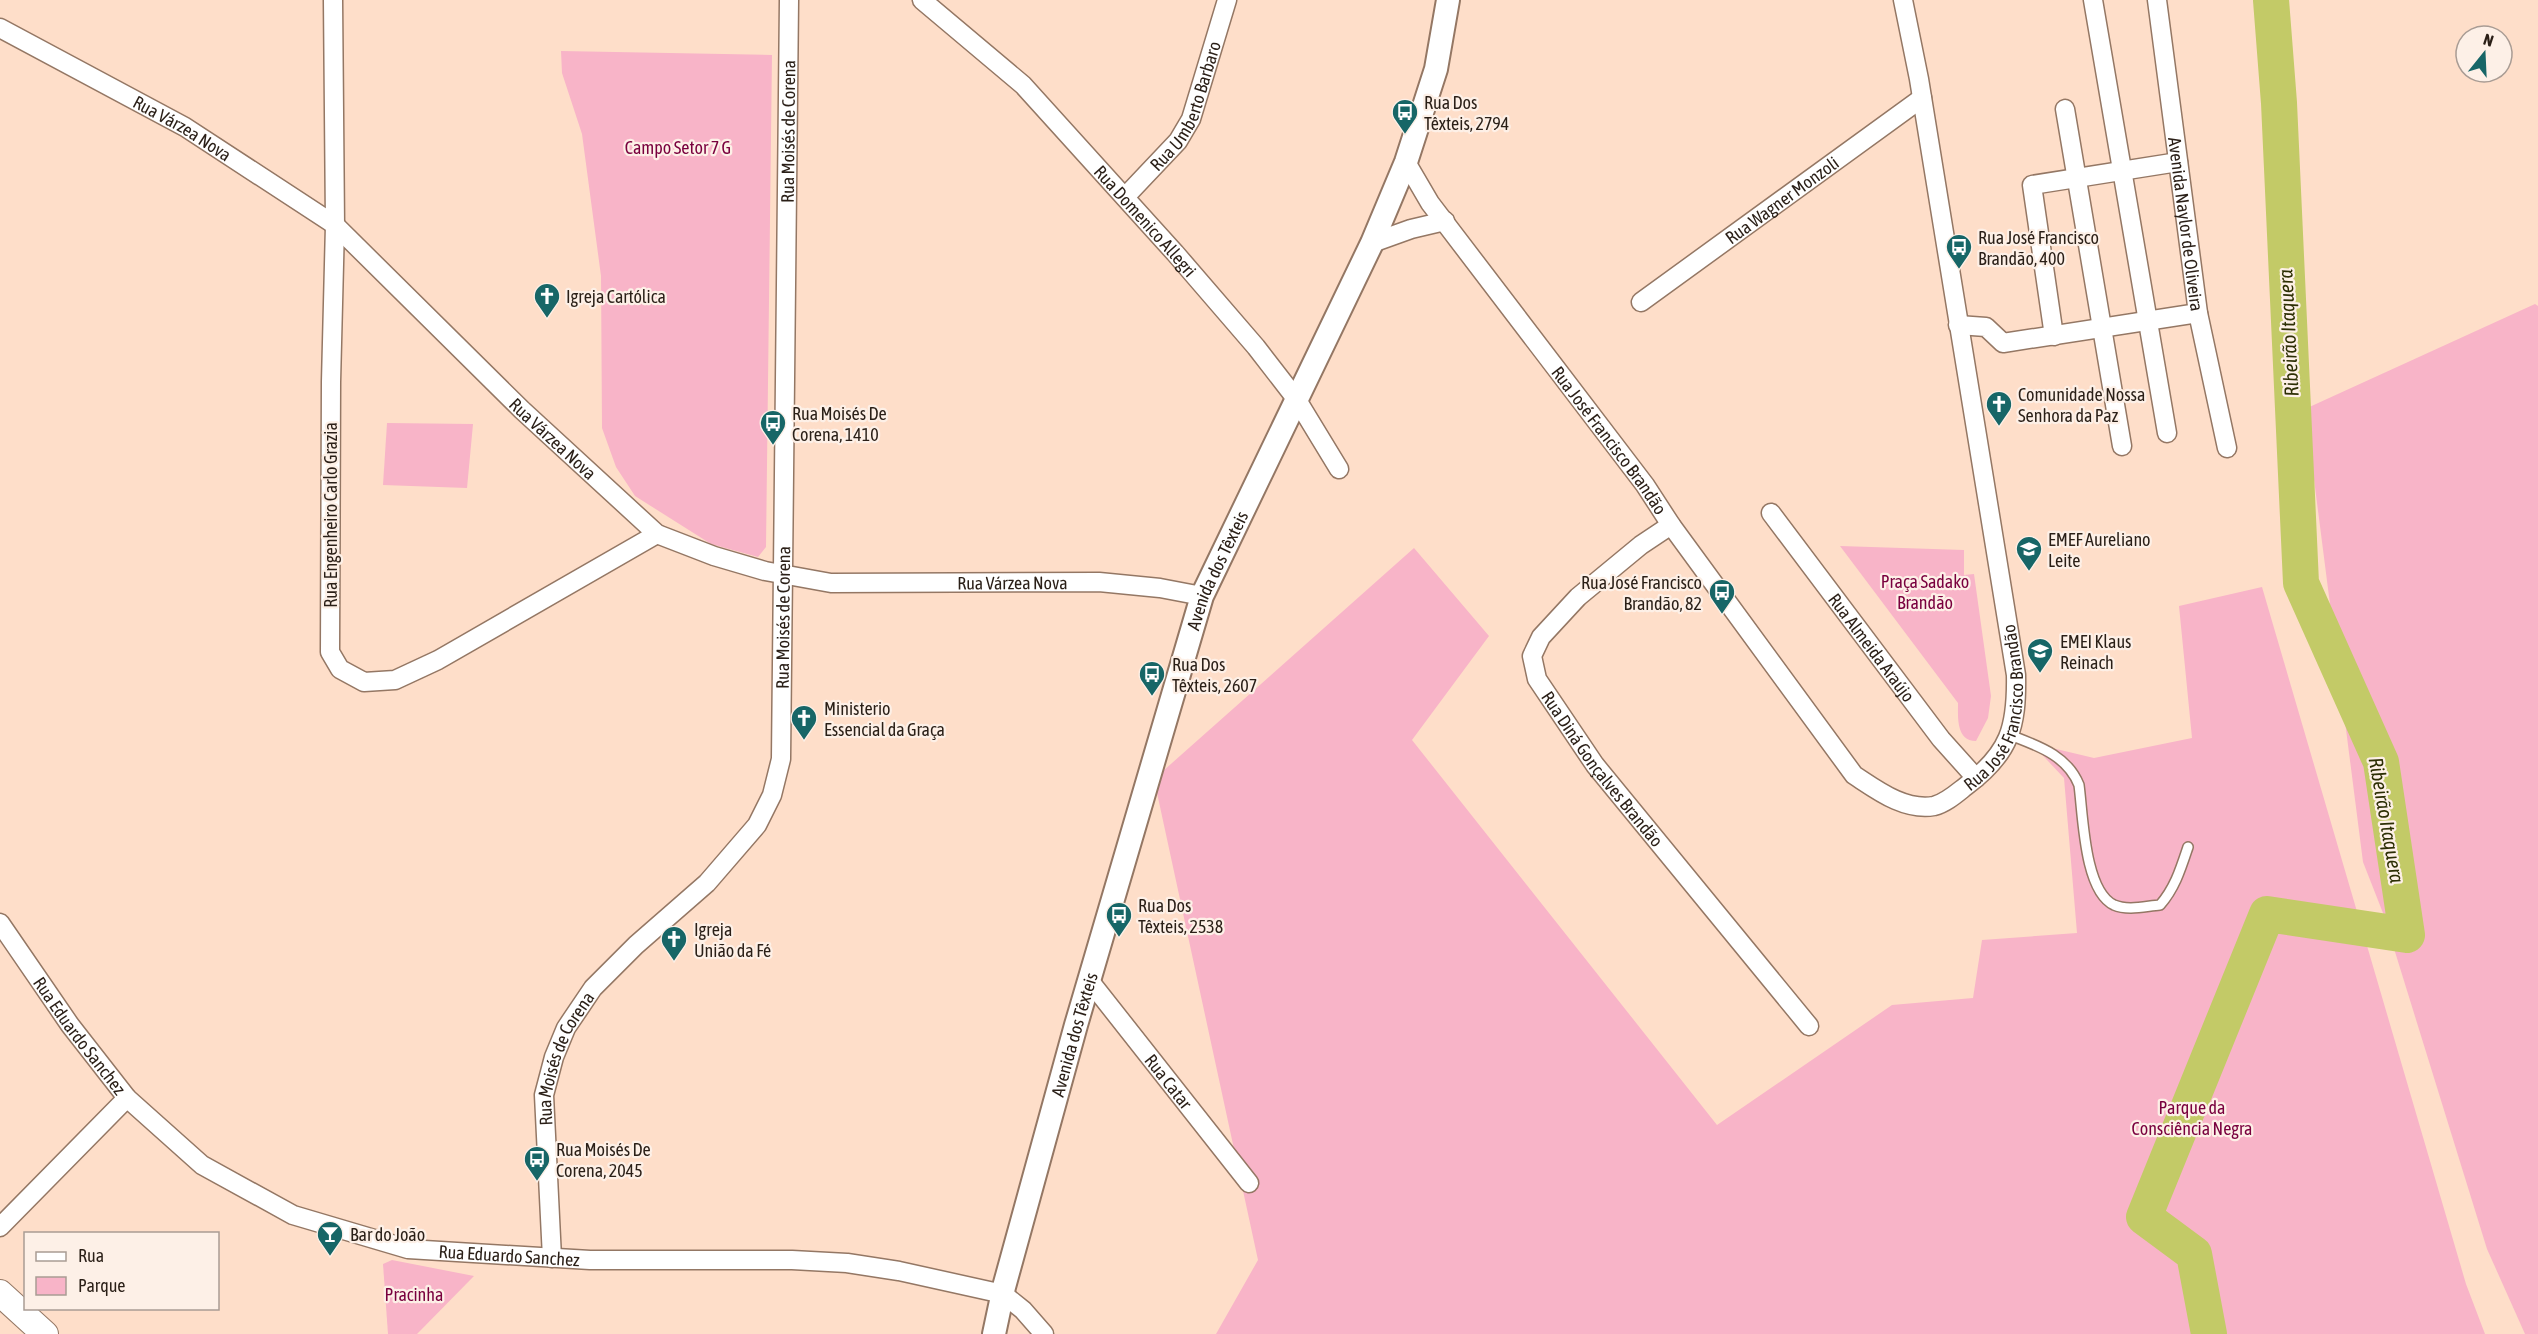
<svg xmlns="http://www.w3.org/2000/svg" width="2538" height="1334" viewBox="0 0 2538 1334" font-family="'Asap Condensed',sans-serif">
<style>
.green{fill:#f8b4c8}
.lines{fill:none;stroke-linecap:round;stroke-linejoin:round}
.river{stroke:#c3ca67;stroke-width:36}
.service-casing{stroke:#947764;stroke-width:12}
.minor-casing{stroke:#947764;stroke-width:21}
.tertiary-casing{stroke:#947764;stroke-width:26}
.secondary-casing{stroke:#947764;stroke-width:28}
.service{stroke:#fff;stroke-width:9}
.minor{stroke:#fff;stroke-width:18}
.tertiary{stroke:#fff;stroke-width:22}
.secondary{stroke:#fff;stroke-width:26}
.labels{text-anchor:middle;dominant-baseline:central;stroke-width:4.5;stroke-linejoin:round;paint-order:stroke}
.poi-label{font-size:18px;fill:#2a1f17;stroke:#fdf0e7;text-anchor:start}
.street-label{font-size:18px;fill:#2a1f17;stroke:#fdf0e7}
.park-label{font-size:18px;fill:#79003e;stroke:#fdf0e7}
.water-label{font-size:20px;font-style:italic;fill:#2d2f04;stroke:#fdf0e7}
</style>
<rect width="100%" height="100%" fill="#fedec9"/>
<g class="green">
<polygon points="561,51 772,55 766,547 758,557 711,544 635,496 616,467 602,428 601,276 582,134 562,73"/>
<polygon points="2535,304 2538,306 2538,1334 2525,1334 2487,1249 2383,913 2363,862 2305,409"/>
<polygon points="387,423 473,424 467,488 383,485"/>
<path d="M 1840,546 L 1964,550 L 1964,575 L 1974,574 L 1991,696 L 1988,718 L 1976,741 C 1956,741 1958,717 1958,703 Z"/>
<polygon points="1414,548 1489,636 1412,740 1717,1125 1892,1005 1973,998 1982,940 2077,933 2064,778 2031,743 2094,758 2192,738 2179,606 2262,587 2466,1284 2485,1334 1216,1334 1258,1260 1154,779"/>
<polygon points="392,1260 474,1276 417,1334 388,1334 383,1264"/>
</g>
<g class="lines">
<polyline class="river" points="2209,1334 2194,1254 2144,1217 2267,914 2407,935 2381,762 2301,583 2279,103 2271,0"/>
<g class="service-casing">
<path id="service" d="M 2010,735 C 2038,746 2067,755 2079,785 C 2083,814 2084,891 2114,905 C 2128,911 2146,906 2160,905 C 2175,888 2181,868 2188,847"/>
</g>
<g class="minor-casing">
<g id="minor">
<polyline points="333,0 335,225 331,382 330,652 340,669 364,682 395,680 438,660 657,534"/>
<path id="s1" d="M 922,0 L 1023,85 L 1175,253 L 1256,347 L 1297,400 L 1339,469"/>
<polyline points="2093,0 2167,433"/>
<path id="s2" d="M 2157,0 L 2198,313 L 2227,448"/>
<path id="s3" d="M 0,28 L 185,127 L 335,225 L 522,410 L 657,534 L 714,556 L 765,571 L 831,583 L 1099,582 L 1160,588 L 1202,596"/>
<polyline points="2065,109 2122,446"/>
<path id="s4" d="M 1406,162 L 1430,203 L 1645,485 L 1671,525 L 1854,775 C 1877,790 1904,811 1934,806 C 1946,803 1957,793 1966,786 C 2010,753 2017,727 2016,675 L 1919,79 L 1903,0"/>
<path id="s5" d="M 1125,197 L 1178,141 L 1191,119 L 1227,0"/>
<polyline points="1372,243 1411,229 1445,221"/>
<path id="s6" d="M 1641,302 L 1922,98"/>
<polyline points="1958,325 1986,327 2003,343 2198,313"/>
<polyline points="2054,336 2032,185 2178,162"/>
<path id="s7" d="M 1771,513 L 1941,739 L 1976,778"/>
<path id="s8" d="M 1671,525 L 1641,545 L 1578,597 L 1541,637 L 1532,656 L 1537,679 L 1595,765 L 1809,1026"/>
<path id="s9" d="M 0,923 L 70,1025 L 127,1098 L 202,1165 L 293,1215 L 408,1249 L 590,1260 L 792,1260 L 847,1263 L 899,1271 L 1003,1294 L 1023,1310 L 1044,1334"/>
<path id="s10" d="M 1089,980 L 1249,1183"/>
<polyline points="0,1227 127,1098"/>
<path id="s11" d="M 552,1258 L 544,1095 L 554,1057 L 566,1028 L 593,988 L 636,945 L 707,883 L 757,825 L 772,795 L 781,759 L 789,0"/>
</g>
</g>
<g class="tertiary-casing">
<g id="tertiary">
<path id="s12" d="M 994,1334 L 1004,1287 L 1076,1025 L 1202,596 L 1372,243 L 1406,162 L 1436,69 L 1448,0"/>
</g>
</g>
<g class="secondary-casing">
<polyline id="secondary" points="0,1293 45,1334"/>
</g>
<use href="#service" class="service"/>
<use href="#minor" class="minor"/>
<use href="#tertiary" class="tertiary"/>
<use href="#secondary" class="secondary"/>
</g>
<defs>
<g id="bus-pin" transform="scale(1.35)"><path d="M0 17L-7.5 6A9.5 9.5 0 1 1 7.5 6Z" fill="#176667" stroke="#fdf0e7"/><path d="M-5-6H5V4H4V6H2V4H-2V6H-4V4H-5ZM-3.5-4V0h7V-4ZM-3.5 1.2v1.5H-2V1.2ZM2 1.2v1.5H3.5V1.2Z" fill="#fff"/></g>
<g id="church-pin" transform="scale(1.35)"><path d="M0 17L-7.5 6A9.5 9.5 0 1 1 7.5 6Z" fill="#176667" stroke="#fdf0e7"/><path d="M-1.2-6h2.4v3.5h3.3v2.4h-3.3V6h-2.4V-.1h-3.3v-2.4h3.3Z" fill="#fff"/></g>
<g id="school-pin" transform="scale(1.35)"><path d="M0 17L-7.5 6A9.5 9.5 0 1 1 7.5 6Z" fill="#176667" stroke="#fdf0e7"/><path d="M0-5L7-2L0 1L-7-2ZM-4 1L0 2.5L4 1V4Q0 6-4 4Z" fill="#fff"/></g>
<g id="bar-pin" transform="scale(1.35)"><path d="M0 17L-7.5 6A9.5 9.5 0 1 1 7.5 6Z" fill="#176667" stroke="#fdf0e7"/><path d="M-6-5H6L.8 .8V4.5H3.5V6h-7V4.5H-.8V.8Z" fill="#fff"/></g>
</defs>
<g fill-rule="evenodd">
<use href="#bus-pin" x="1405" y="112"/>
<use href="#bus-pin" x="1959" y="247"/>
<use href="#church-pin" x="547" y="296"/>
<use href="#church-pin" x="1999" y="404"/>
<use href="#bus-pin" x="773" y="423"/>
<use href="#school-pin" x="2029" y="549"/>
<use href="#bus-pin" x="1722" y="592"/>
<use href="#school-pin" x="2040" y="651"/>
<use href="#bus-pin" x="1152" y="674"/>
<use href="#church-pin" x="804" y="718"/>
<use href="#bus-pin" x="1119" y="915"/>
<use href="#church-pin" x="674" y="939"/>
<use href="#bus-pin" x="537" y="1159"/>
<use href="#bar-pin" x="330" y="1234"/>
</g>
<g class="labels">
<g class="poi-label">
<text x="1424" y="102">Rua Dos<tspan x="1424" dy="21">Têxteis, 2794</tspan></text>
<text x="1978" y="237">Rua José Francisco<tspan x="1978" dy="21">Brandão, 400</tspan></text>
<text x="566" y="296">Igreja Cartólica</text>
<text x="2018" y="394">Comunidade Nossa<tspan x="2018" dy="21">Senhora da Paz</tspan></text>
<text x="792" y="413">Rua Moisés De<tspan x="792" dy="21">Corena, 1410</tspan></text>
<text x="2048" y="539">EMEF Aureliano<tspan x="2048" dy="21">Leite</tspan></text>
<text x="1702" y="582" text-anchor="end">Rua José Francisco<tspan x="1702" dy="21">Brandão, 82</tspan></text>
<text x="2060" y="641">EMEI Klaus<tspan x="2060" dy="21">Reinach</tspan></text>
<text x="1172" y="664">Rua Dos<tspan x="1172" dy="21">Têxteis, 2607</tspan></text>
<text x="824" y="708">Ministerio<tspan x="824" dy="21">Essencial da Graça</tspan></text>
<text x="1138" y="905">Rua Dos<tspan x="1138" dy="21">Têxteis, 2538</tspan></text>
<text x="694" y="929">Igreja<tspan x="694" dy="21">União da Fé</tspan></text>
<text x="556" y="1149">Rua Moisés De<tspan x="556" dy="21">Corena, 2045</tspan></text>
<text x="350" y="1234">Bar do João</text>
</g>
<g class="street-label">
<text stroke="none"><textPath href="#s5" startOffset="112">Rua Umberto Barbaro</textPath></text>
<text stroke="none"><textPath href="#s3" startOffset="208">Rua Várzea Nova</textPath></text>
<text stroke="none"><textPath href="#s11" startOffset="1212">Rua Moisés de Corena</textPath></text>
<text stroke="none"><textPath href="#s6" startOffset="174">Rua Wagner Monzoli</textPath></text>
<text stroke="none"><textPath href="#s1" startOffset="315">Rua Domenico Allegri</textPath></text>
<text stroke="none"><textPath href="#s2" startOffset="226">Avenida Naylor de Oliveira</textPath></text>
<text stroke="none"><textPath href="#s3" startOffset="694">Rua Várzea Nova</textPath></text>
<text stroke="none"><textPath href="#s4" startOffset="345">Rua José Francisco Brandão</textPath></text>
<text transform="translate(330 515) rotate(-90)">Rua Engenheiro Carlo Grazia</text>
<text stroke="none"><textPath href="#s12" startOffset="796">Avenida dos Têxteis</textPath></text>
<text stroke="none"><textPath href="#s3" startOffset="1198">Rua Várzea Nova</textPath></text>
<text stroke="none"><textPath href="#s11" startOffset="726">Rua Moisés de Corena</textPath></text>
<text stroke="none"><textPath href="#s7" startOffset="168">Rua Almeida Araújo</textPath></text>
<text stroke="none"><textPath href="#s4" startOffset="975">Rua José Francisco Brandão</textPath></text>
<text stroke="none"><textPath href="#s8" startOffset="328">Rua Diná Gonçalves Brandão</textPath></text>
<text stroke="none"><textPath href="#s12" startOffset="310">Avenida dos Têxteis</textPath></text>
<text stroke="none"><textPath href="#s9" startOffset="138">Rua Eduardo Sanchez</textPath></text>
<text stroke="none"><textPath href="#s11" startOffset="204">Rua Moisés de Corena</textPath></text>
<text stroke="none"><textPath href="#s10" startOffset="129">Rua Catar</textPath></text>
<text stroke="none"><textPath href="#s9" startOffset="642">Rua Eduardo Sanchez</textPath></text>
</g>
<g class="park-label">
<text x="678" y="147">Campo Setor 7 G</text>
<text x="1925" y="581">Praça Sadako<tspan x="1925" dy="21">Brandão</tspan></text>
<text x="2192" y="1107">Parque da<tspan x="2192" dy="21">Consciência Negra</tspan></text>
<text x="414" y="1294">Pracinha</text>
</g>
<g class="water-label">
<text transform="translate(2288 333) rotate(-93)">Ribeirão Itaquera</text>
<text transform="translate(2387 820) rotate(80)">Ribeirão Itaquera</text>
</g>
</g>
<rect x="24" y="1232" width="195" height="78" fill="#fdf0e7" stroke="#a99c94" stroke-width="1.5"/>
<rect x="36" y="1252" width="30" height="9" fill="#ffffff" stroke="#a99c94" stroke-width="1.5"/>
<text x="78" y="1262" font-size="18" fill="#2a1f17">Rua</text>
<rect x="36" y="1277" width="30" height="18" fill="#f8b4c8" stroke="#a99c94" stroke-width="1.5"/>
<text x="78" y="1292" font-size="18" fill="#2a1f17">Parque</text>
<g transform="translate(2484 54) rotate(18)"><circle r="28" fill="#fdf0e7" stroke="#a99c94" stroke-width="1.5"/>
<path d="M0-4.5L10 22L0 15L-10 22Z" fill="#176667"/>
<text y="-9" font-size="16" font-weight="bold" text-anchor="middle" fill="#2a1f17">N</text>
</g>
</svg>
